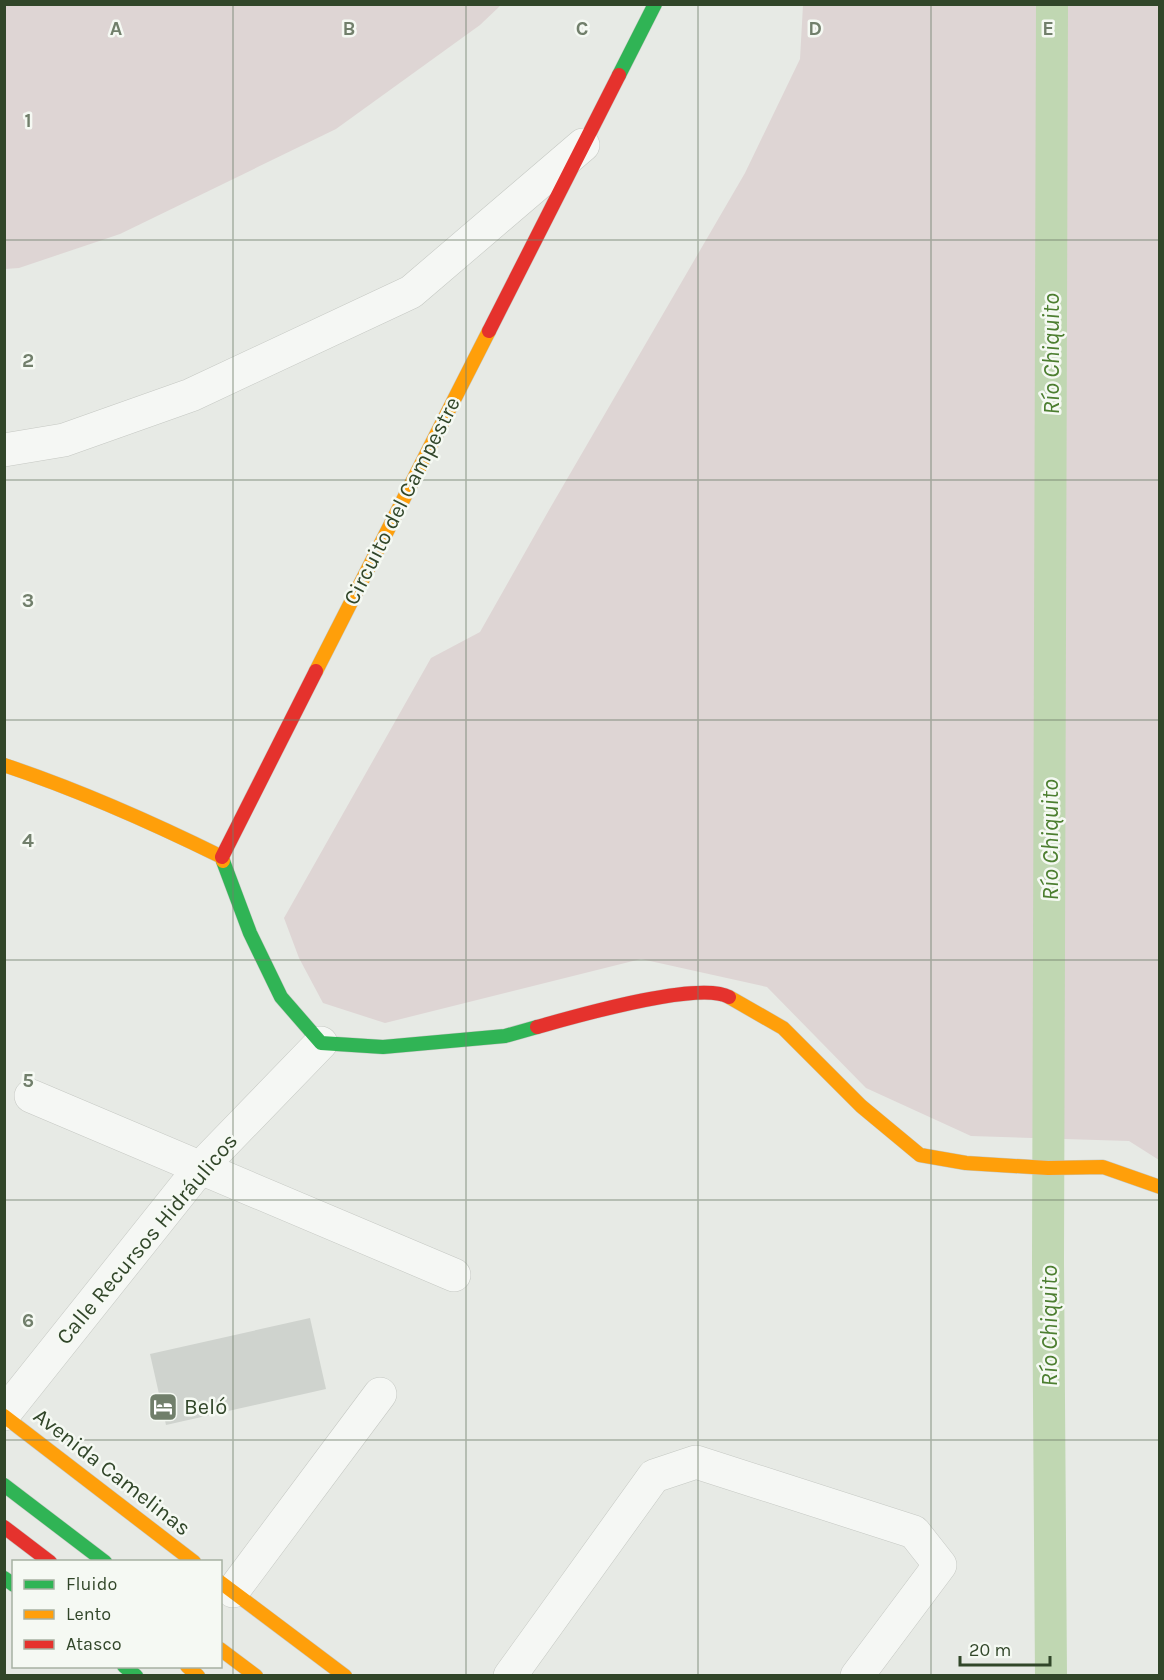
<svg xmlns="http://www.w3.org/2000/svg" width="1164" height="1680" viewBox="0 0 1164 1680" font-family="Karla,sans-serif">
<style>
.green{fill:#ded5d4}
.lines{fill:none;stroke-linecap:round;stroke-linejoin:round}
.canal{stroke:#c0d7b2;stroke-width:32}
.building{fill:#cfd3ce}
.street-casing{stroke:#c5c8c3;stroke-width:34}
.fast-casing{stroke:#c5c8c3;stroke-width:15}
.slow-casing{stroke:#c5c8c3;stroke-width:15}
.jam-casing{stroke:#c5c8c3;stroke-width:15}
.street{stroke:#f5f7f4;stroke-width:33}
.fast{stroke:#30b455;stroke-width:14}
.slow{stroke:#ff9f0a;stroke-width:14}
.jam{stroke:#e5322d;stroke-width:14}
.grid{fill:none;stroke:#717f6b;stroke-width:1.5;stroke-opacity:0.55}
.labels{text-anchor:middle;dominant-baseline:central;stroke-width:5;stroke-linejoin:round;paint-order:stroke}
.street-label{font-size:22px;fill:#314629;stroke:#f5f9f3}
.poi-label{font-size:22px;fill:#314629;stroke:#f5f9f3;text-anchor:start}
.water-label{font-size:24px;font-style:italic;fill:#4c7e30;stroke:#f5f9f3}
.grid-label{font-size:20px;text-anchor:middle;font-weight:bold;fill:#717f6b;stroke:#f5f9f3;stroke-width:5;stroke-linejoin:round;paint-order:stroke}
</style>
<rect width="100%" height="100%" fill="#e7eae5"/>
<g class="green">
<polygon points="5,4 501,4 501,5 480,25 336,129 120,234 19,268 5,269"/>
<polygon points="803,5 1159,5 1159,1160 1129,1141 971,1136 866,1088 767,987 641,959 385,1023 323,1003 299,958 284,918 431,658 480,632 549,510 745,173 800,59"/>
</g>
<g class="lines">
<polyline class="canal" points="1051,1676 1048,1263 1052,4"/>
</g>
<polygon class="building" points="310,1318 326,1389 166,1425 150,1354"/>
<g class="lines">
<g class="street-casing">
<g id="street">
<polyline points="4,450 64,440 191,395 411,292 583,145"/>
<polyline points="31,1096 454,1275"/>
<polyline points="4,1414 200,1168 321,1043"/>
<polyline points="233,1591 380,1394"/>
<polyline points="510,1676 654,1476 696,1462 914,1532 940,1565 857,1676"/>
</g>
</g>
<g class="fast-casing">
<g id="fast">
<polyline points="619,75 655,4"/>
<polyline points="223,861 250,933 281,997 321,1043 383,1047 505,1036 537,1027"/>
<polyline points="4,1485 105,1562"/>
<polyline points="4,1578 14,1585"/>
<polyline points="124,1666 136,1676"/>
</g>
</g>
<g class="slow-casing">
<g id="slow">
<polyline points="316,671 489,331"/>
<path d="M 4,765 C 79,790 151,822 222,857 L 223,861"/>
<polyline points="729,997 783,1028 861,1106 920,1155 966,1163 1048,1168 1103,1167 1160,1187"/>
<polyline points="4,1416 194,1562"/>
<polyline points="220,1582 345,1676"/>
<polyline points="220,1649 256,1676"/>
<polyline points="187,1666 198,1676"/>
</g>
</g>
<g class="jam-casing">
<g id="jam">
<polyline points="489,331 619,75"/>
<polyline points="222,857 316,671"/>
<path d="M 537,1027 C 573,1017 699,980 729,997"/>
<polyline points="4,1527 50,1562"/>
</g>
</g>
<use href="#street" class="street"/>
<use href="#fast" class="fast"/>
<use href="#slow" class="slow"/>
<use href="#jam" class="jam"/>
</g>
<path class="grid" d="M 233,4 L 233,1676M 466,4 L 466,1676M 698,4 L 698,1676M 931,4 L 931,1676M 4,240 L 1160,240M 4,480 L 1160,480M 4,720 L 1160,720M 4,960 L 1160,960M 4,1200 L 1160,1200M 4,1440 L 1160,1440"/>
<defs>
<g id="hotel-square" transform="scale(1.5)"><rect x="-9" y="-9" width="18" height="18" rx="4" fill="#717f6b" stroke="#f5f9f3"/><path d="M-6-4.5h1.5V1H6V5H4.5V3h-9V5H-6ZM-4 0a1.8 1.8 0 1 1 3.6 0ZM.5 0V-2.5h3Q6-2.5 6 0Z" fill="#fff"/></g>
</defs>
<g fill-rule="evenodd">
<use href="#hotel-square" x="163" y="1407"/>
</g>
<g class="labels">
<g class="street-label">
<text transform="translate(402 501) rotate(-63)">Circuito del Campestre</text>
<text transform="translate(147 1239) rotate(-50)">Calle Recursos Hidráulicos</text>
<text transform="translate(112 1472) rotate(38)">Avenida Camelinas</text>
</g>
<g class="poi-label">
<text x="184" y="1407">Beló</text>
</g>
<g class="water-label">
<text transform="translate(1051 354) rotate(-90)">Río Chiquito</text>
<text transform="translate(1050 840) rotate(-90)">Río Chiquito</text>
<text transform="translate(1049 1326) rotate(-90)">Río Chiquito</text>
</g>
</g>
<g class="grid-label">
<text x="116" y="35">A</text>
<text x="349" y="35">B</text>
<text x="582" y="35">C</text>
<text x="815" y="35">D</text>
<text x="1048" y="35">E</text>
<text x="28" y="127">1</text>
<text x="28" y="367">2</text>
<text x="28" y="607">3</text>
<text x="28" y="847">4</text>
<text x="28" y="1087">5</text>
<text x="28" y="1327">6</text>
</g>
<rect width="1164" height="1680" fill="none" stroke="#314629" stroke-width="12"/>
<rect x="12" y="1560" width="210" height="108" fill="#f5f9f3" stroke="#a7b1a2" stroke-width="1.5"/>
<rect x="24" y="1580" width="30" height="9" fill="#30b455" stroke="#a7b1a2" stroke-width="1.5"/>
<text x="66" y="1590" font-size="18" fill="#314629">Fluido</text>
<rect x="24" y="1610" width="30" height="9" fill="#ff9f0a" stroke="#a7b1a2" stroke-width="1.5"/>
<text x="66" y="1620" font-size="18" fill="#314629">Lento</text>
<rect x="24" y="1640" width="30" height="9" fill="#e5322d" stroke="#a7b1a2" stroke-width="1.5"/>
<text x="66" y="1650" font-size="18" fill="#314629">Atasco</text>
<path d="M960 1656v9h90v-9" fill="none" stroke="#314629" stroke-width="3"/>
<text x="969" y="1656" font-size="18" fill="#314629" stroke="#f5f9f3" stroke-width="4.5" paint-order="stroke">20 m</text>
</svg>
